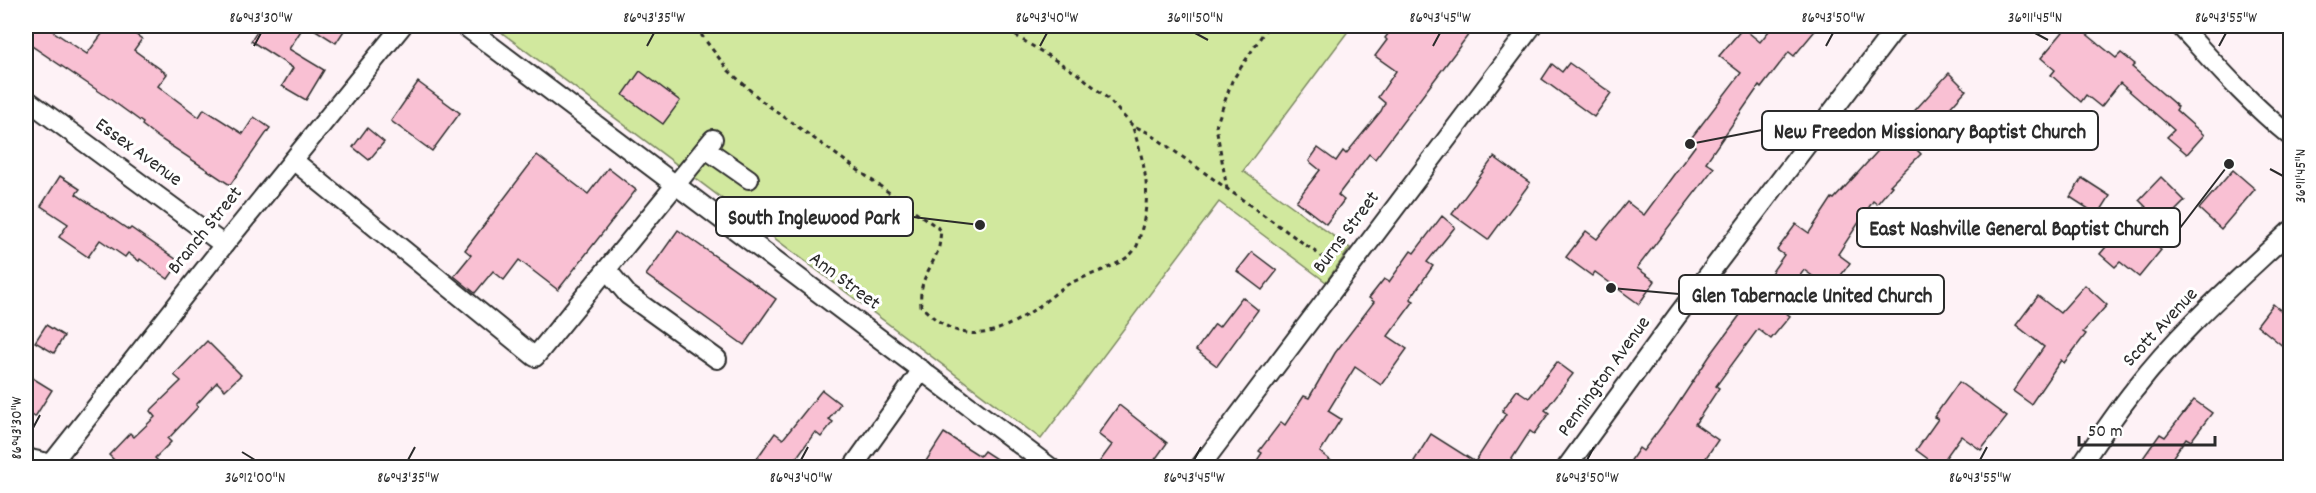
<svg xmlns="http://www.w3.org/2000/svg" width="2316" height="493" viewBox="0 0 2316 493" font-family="Dekko,sans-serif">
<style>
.green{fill:#d1e89e;stroke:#7e8a64;stroke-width:1.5}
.building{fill:#f9c0d3;stroke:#2b2b2b;stroke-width:1.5}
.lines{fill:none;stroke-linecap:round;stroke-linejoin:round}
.minor-casing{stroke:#2b2b2b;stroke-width:22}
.path{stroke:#2b2b2b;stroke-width:3;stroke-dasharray:4.5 4.5;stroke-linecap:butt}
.minor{stroke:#fff;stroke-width:18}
.ticks{fill:none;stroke:#2b2b2b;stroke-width:2}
.labels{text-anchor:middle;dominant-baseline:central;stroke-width:6;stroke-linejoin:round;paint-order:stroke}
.street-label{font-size:20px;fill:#2b2b2b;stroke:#fff}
.leader{fill:none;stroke:#2b2b2b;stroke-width:2}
.callout-dot{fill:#2b2b2b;stroke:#fff;stroke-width:2}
.callout{fill:#fff;stroke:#2b2b2b;stroke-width:2}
.callout-label{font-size:21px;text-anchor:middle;font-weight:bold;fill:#2b2b2b}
.neatline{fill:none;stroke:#2b2b2b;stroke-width:2}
.ticks-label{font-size:15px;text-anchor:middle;fill:#2b2b2b}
</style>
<rect width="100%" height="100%" fill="#fef2f6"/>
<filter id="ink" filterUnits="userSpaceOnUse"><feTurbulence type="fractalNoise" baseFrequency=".0167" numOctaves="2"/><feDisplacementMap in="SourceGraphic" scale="12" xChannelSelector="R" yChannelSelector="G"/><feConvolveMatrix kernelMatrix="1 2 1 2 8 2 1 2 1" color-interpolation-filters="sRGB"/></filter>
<g filter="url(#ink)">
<polygon class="green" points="493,26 1352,26 1243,171 1350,248 1326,282 1219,202 1041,439"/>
<g class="building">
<polygon points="26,26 45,26 87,54 108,26 123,26 142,39 134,50 167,74 158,86 199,117 204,109 243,134 254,117 270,128 230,185 159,138 142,125 143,123 103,94 26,42"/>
<polygon points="261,26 304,26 289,49 324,70 306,100 282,86 293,68 251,41"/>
<polygon points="309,26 347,26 336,43"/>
<polygon points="1394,26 1475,26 1375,159 1369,154 1338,195 1344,200 1326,224 1296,201 1320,170 1309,161 1318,148 1336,161 1343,151 1346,154 1381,111 1385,103 1378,97 1396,71 1375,56 1387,40 1385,38"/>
<polygon points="1773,26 1819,26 1794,56 1789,52 1761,88 1759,86 1706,162 1714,168 1637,268 1655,281 1639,304 1595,272 1592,276 1566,257 1586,231 1597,239 1627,202 1644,215 1695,146 1689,141 1741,73 1719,56 1743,28 1760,42"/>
<polygon points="2068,26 2089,26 2084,32 2116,58 2121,53 2135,64 2132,67 2178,107 2176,110 2204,135 2187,154 2167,137 2174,130 2120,83 2101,107 2086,95 2081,102 2051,75 2055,70 2041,58"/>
<polygon points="1569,63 1611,93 1594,117 1542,79 1552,64 1562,72"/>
<polygon points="640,71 680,101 663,124 623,95"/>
<polygon points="1949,73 1966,90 1914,147 1921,154 1890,185 1892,186 1877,204 1873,201 1838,254 1850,263 1831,289 1804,270 1778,307 1790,316 1771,339 1758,329 1716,386 1719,388 1695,424 1718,440 1699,468 1626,468 1639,448 1643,451 1674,410 1709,357 1740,315 1731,307 1746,288 1755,296 1784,255 1777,250 1796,224 1809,233 1832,198 1834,199"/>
<polygon points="418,82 460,113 432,151 391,121"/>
<polygon points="367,128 384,142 369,160 353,147"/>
<polygon points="537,155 588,194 608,168 636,190 558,290 519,260 504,280 493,271 475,293 454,276 471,255 465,250"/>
<polygon points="1494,157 1530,183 1488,240 1452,214"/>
<polygon points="2233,170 2255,189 2221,229 2199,209"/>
<polygon points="60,176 80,189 76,194 129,230 131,228 180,262 168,279 140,259 139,261 128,253 125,257 100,240 88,257 59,237 68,224 41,206"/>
<polygon points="2161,177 2185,201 2147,239 2161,250 2139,277 2120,262 2115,267 2100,254 2111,241 2116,245 2147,208 2139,200"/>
<polygon points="2082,178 2110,196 2098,215 2070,197"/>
<polygon points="1442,216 1455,227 1427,262 1433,266 1410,299 1414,301 1388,336 1407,349 1381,385 1355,367 1328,411 1341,419 1320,452 1340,468 1252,468 1262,453 1259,451 1281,422 1285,425 1304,396 1309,398 1335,353 1374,302 1369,298 1384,279 1389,282 1411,251 1414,253"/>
<polygon points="678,230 776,299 744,345 646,275"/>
<polygon points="1252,252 1277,271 1262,290 1237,271"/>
<polygon points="2085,285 2107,305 2083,332 2086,334 2064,363 2061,360 2031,404 2013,391 2044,347 2016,325 2038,296 2060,313"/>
<polygon points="1242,297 1258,310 1217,366 1196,350 1215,324 1219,327"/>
<polygon points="2273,304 2290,318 2290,352 2257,325"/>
<polygon points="46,325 64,336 54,353 35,342"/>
<polygon points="207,341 241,375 225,390 217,382 196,405 198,407 168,439 171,442 155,458 165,468 122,468 109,455 130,433 134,437 155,417 150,411 181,381 174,375"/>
<polygon points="1557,362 1573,374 1545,410 1549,413 1534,434 1530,431 1506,468 1424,468 1414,461 1431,434 1475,462 1506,414 1502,411 1517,390 1529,398"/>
<polygon points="26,374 52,390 35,417 26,411"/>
<polygon points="1959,382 2007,417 1981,450 1961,436 1939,467 1916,450 1938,419 1934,417"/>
<polygon points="822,390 840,404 829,419 833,422 821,437 815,432 789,468 750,468 775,433 783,439"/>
<polygon points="2194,400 2212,413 2191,441 2186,438 2165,468 2136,468 2160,434 2165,437"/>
<polygon points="1119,405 1167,443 1149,468 1095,468 1112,445 1098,434"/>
<polygon points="944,433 980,456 984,451 1010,468 937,468 926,461"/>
</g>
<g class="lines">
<g class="minor-casing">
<g id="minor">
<polyline points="465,26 1051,468"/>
<path d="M 2180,26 C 2215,64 2249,103 2290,136"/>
<polyline points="26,99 224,245"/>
<polyline points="706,149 749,179"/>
<polyline points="293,160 535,357 713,139"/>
<polyline points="607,270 628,295 717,359"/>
<polyline points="26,456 30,459 70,468"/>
<polyline points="48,468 220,250 402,26"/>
<polyline points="852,468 922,370"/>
<polyline points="1199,468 1532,26"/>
<polyline points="1566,468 1677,316 1897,26"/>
<path d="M 2079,468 C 2097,441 2115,414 2135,389 C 2180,330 2237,281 2290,231"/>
</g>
</g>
<g class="path">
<path d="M 698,26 L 702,36 L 729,71 L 762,101 L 941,230 C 940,238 940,248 936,255 C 927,275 919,282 921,306 C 961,347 994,338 1038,307 C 1048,300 1057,291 1067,285 C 1084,275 1125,266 1135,249 C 1139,244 1140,234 1142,228 C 1152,189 1144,162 1132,125"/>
<polyline points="1000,26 1081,76 1107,98 1132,125 1149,133 1331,263"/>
<polyline points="1227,189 1216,126 1232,81 1268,26"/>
</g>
<use href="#minor" class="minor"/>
</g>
</g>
<path class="ticks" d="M 1195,33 L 1208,40M 2035,33 L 2048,40M 254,46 L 261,33M 647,46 L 654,33M 1040,46 L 1047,33M 1433,46 L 1440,33M 1826,46 L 1833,33M 2219,46 L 2226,33M 2270,169 L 2283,176M 33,428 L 40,415M 242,452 L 255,460M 408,460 L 415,447M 801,460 L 808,447M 1194,460 L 1201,447M 1587,460 L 1594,447M 1980,460 L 1987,447"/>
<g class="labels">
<g class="street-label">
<text transform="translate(138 153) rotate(36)">Essex Avenue</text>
<text transform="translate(206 231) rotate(-51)">Branch Street</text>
<text transform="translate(1347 233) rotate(-53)">Burns Street</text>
<text transform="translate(844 282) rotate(37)">Ann Street</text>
<text transform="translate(2161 328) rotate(-47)">Scott Avenue</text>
<text transform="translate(1605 377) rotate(-54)">Pennington Avenue</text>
</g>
</g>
<path class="leader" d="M1690 144L1762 130M980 225L913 217M2229 164L2180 228M1611 288L1679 294"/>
<g class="callout-dot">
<circle cx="1690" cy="144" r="6"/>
<circle cx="980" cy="225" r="6"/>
<circle cx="2229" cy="164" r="6"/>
<circle cx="1611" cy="288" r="6"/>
</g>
<g class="callout">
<rect x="1762" y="111" width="336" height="39" rx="6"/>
<rect x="716" y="197" width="197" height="39" rx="6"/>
<rect x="1857" y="208" width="323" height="39" rx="6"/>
<rect x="1679" y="275" width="265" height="39" rx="6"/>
</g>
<g class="callout-label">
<text x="1930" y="138">New Freedon Missionary Baptist Church</text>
<text x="814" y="224">South Inglewood Park</text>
<text x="2019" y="235">East Nashville General Baptist Church</text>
<text x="1812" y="302">Glen Tabernacle United Church</text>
</g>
<rect width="2316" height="493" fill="none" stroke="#fff" stroke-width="66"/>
<path d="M2079 436v9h136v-9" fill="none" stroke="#2b2b2b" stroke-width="3"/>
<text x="2088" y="436" font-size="18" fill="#2b2b2b" stroke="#ffffff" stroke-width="4.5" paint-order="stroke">50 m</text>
<rect x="33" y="33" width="2250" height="427" class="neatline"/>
<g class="ticks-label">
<text x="261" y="22">86°43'30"W</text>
<text x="654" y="22">86°43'35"W</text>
<text x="1047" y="22">86°43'40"W</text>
<text x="1195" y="22">36°11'50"N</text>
<text x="1440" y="22">86°43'45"W</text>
<text x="1833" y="22">86°43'50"W</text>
<text x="2035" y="22">36°11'45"N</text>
<text x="2226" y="22">86°43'55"W</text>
<text transform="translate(2300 176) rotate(-90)" y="5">36°11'45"N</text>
<text transform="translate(16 428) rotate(-90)" y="5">86°43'30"W</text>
<text x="255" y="482">36°12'00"N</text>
<text x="408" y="482">86°43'35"W</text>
<text x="801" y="482">86°43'40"W</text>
<text x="1194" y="482">86°43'45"W</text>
<text x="1587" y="482">86°43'50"W</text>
<text x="1980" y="482">86°43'55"W</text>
</g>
</svg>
